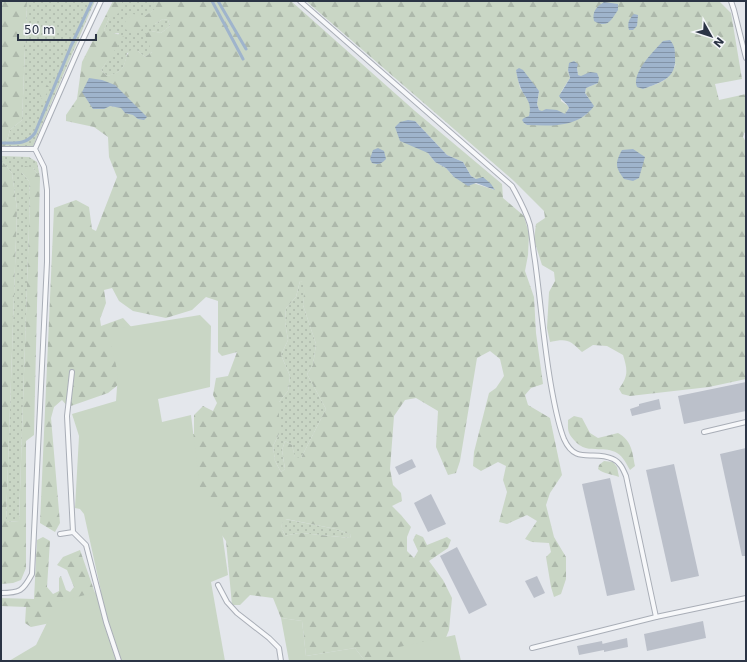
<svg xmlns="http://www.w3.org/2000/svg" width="747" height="662" viewBox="0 0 747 662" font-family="'DejaVu Sans',sans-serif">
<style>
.grass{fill:url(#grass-dots)}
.forest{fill:url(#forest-firs);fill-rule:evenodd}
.garden{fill:#c9d6c5}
.water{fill:url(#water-rules)}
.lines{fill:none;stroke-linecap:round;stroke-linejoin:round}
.stream{stroke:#9fb4cc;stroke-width:3}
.building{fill:#bbc0ca}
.service-casing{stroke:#a9aeb7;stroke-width:6}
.service{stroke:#f7f8fa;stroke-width:4}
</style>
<defs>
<pattern id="grass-dots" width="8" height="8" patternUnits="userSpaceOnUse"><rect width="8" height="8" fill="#c9d6c5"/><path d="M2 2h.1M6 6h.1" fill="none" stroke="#adb8ab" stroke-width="1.8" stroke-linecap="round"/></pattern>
<pattern id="forest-firs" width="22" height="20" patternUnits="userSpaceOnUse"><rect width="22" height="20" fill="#c9d6c5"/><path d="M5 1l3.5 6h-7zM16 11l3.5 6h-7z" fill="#adb8ab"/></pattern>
<pattern id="water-rules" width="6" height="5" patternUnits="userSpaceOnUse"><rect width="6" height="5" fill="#9fb4cc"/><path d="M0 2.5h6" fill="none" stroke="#8293a7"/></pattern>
</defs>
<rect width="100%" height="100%" fill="#e4e7ec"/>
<g class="grass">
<polygon points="27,1 95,1 90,12 33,146 5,147 10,130 22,120"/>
<path d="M 120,1 L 153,1 L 157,8 L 145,16 L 145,24 L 155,24 L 163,19 L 168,20 L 170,26 L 161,33 L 151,31 L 152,52 L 145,57 L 138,51 L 127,53 C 125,67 122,73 107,76 L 101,70 L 107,61 L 119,33 L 110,34 L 104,30 L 109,18 L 122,2 Z"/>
<polygon points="1,156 29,157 37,162 40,177 33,168 22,173 29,181 30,196 19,521 6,522 17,209 12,173 1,160"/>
<polygon points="300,281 306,282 303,305 316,344 313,365 307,374 326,409 301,458 295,458 292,445 285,441 282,450 285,469 281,472 275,461 273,446 279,434 279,402 288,391 290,376 281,355 288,340 285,322 286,308 296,297"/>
<path d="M 285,519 L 336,529 L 351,535 L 350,538 L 301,533 C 295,533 290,536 285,535 C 282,529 279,524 285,519 Z"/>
</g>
<g class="forest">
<polygon points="1,1 27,1 22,120 10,130 5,147 1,146"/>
<path d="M 113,1 L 122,2 L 121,12 L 109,18 L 104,30 C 112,35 117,32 124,37 L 101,70 L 107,76 C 132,70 120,59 132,49 L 138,51 L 145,57 L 152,52 L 145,34 L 151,31 L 161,33 L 170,26 L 168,20 L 163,19 L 155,24 L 145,24 L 140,32 L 133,33 L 123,28 L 126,20 L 133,14 L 145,16 L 156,8 L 153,1 L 291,1 L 415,111 L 502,184 L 503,198 L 524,216 L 529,234 L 528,255 L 525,271 L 534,297 L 536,333 L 543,384 L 531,388 L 525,395 L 528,405 L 550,418 L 562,475 L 550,493 L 546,505 L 554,537 L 566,557 L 566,579 L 561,594 L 554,597 L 551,587 L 546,557 L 551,552 L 549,543 L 532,542 L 525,539 L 537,521 L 527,515 L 507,524 L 499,522 L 507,492 L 503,480 L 506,466 L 498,462 L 481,471 L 473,466 L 474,452 L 489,393 L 496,388 L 504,376 L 500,359 L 490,351 L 477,358 L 460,461 L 456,473 L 448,475 L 436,447 L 438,411 L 416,398 L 405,400 L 394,416 L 390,469 L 393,485 L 401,493 L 402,501 L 392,506 L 401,515 L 411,527 L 407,537 L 407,551 L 414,558 L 418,551 L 413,540 L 416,534 L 423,537 L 427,545 L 447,537 L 451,540 L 448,548 L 429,561 L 443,580 L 452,598 L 449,630 L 441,650 L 411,661 L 365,661 L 355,648 L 306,656 L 302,621 L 281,618 L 273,598 L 250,595 L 240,605 L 232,605 L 226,541 L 219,531 L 193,531 L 181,435 L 194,434 L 194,415 L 203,406 L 213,411 L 217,403 L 213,395 L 216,378 L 228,376 L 237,352 L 222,356 L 218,352 L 218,301 L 206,297 L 192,310 L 166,318 L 133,311 L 119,301 L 112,288 L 104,290 L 106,303 L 100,319 L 101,326 L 123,318 L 135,331 L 139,368 L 108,393 L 68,407 L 62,400 L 54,407 L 51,418 L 60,523 L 55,532 L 40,523 L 54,208 L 76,200 L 89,207 L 92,229 L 96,231 L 117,177 L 109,157 L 108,137 L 94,127 L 66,121 L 66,115 L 77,99 L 82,62 ZM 115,85 L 133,114 L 125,113 L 122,108 L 110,106 ZM 415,121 L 447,155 L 463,162 L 471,176 L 495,190 L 454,177 L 446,168 L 435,162 L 428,153 ZM 300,281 L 305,283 L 303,305 L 316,344 L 313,365 L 307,374 L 326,409 L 301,458 L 295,457 L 292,445 L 285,441 L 282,450 L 285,469 L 281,472 L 275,461 L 273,446 L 279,434 L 279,402 L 288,391 L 290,376 L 281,355 L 288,340 L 285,322 L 286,308 L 296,297 ZM 286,519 L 336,529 L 351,535 L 350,538 L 301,533 C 295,533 290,536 285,535 C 282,529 279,524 286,519 Z"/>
<path d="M 306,1 L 719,1 L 731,13 L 742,79 L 715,84 L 719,100 L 746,94 L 746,132 L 744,133 L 743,137 L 746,142 L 746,379 L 709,387 L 630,396 L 622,394 L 619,389 C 628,376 628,371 623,355 L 607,346 L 593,345 L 582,352 C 570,340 567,338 550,342 L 547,328 L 549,292 L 555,281 L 554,272 L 542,265 L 534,240 L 536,224 L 545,218 L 544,211 L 514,181 ZM 676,64 C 667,83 661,82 643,89 ZM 577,68 L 578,75 L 598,83 L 586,88 L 585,93 L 588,97 L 588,113 C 571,126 549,125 527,125 L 524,123 L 529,116 L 531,111 L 529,99 L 520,88 L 516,70 L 539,91 L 537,104 L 539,110 L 542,112 L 565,114 L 569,108 L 567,105 L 561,101 L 561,92 L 570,78 L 568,70 Z"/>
<polygon points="44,82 49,87 47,93 42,100 39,93 39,85"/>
<polygon points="1,160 12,173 17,209 6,522 19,521 30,196 29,181 22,173 25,166 33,168 40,177 34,435 26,441 26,568 21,580 13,583 1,584"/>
<path d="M 574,416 L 582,418 L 590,433 L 598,438 L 618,433 C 632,441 632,451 635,466 L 630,470 C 627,465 623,456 617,453 C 603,444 587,456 574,440 C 567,432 568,430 568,420 Z"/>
<path d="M 604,461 L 613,462 L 617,467 L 619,477 C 612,474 604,474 598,469 L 599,465 Z"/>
<polygon points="43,537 50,541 47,587 53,594 59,591 59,578 61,576 66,590 70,592 74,587 67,570 57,565 63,557 80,550 95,593 75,618 31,627 25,623 26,607 1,606 1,598 34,599 37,540"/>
</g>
<g class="garden">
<polygon points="200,315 211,326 210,387 158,399 162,422 191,415 200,489 218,503 228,575 211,582 225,661 9,661 36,645 57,602 101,591 84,514 80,509 75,508 79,436 72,414 116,401 118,374 108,330"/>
<polygon points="281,618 302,621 306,656 355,648 365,661 289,661"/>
<polygon points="455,635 461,661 399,661 399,647"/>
</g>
<g class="water">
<path d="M 604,2 L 618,4 L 618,10 C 611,20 608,29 594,21 C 592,12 596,7 604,2 Z"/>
<path d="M 634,14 L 638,15 L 637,26 L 633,30 L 629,30 C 627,23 629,19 634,14 Z"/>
<path d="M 670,40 C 675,46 675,50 675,57 C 677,79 659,83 643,89 L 637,87 C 631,73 654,51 663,41 Z"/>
<path d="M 574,61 L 578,64 L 577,68 L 578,75 L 581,76 L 590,72 L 597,73 L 599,78 L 598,83 L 586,88 L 585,93 L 594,106 C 578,128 552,126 527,125 L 524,123 L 522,120 L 524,118 L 529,116 C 533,101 524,98 520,86 C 518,81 517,76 516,70 L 519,68 L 523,70 L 539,91 L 537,104 L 539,110 L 542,111 L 546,109 L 557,110 L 565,114 L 569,108 C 567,103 562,101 559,96 L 570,78 L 568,70 L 569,63 Z"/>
<polygon points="89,78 102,80 115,85 147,117 144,120 138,119 133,115 125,113 121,108 110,106 104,109 93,109 82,92"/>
<polygon points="408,120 415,121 447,155 463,162 471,176 476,179 483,177 491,184 495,190 476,183 468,186 454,177 446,168 435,162 428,153 400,141 395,127 400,122"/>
<path d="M 378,148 L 384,151 L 386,159 C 381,164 379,165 372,163 L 370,159 L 373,150 Z"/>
<path d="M 633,149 L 645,157 L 639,178 L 633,181 L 624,179 C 615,167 615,163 622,150 Z"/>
</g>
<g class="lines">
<g class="stream">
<polyline points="212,1 243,59"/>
<polyline points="218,1 246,49"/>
<path d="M 1,143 C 16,143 26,145 35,133 L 71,46 L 92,1"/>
</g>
</g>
<g class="building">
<polygon points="746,382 746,411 684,424 678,396"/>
<polygon points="659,399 661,409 632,416 630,409 639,406 639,404"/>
<polygon points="746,448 746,556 742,556 720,454"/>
<polygon points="412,459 416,467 399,475 395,467"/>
<polygon points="674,464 699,576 671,582 646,470"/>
<polygon points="610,478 635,590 607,596 582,484"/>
<polygon points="431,494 446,524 428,532 414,503"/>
<polygon points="457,547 487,605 469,614 440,556"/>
<polygon points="537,576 545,593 534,598 525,581"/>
<polygon points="703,621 706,638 647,651 644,634"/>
<polygon points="627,638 628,647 604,652 604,650 579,655 577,646 602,641 603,647 602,644"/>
</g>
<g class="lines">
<g class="service-casing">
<g id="service">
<path d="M 300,1 L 512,186 C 519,199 526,211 530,225 C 532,237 533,249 535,261 C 541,305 544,348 552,391 C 555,407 558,424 564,439 C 576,466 593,449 613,459 C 620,462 623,469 626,476 L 656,617"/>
<polyline points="731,1 734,10 746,58"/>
<polyline points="1,149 35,149"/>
<polyline points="72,372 67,416 73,532"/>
<polyline points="704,432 746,422"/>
<polyline points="60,534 73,532 86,545 106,622 119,661"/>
<polyline points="218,585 227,602 237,613 269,638 279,648 281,661"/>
<path d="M 1,593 C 20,593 23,591 32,574 L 47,262 L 47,190 L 44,167 L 35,149 L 79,48 L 101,1"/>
<polyline points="532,648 656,617 746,598"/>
</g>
</g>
<use href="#service" class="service"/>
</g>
<rect width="747" height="662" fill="none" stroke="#2b3445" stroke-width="4"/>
<g transform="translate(711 36) rotate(129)" stroke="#f4f6f9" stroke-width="3" paint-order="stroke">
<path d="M0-3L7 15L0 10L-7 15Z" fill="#2b3445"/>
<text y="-6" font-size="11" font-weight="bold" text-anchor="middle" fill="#2b3445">N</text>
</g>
<path d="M18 34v6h78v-6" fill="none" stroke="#2b3445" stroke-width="2"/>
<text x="24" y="34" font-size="12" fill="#2b3445" stroke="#f4f6f9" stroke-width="3" paint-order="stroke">50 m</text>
</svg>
